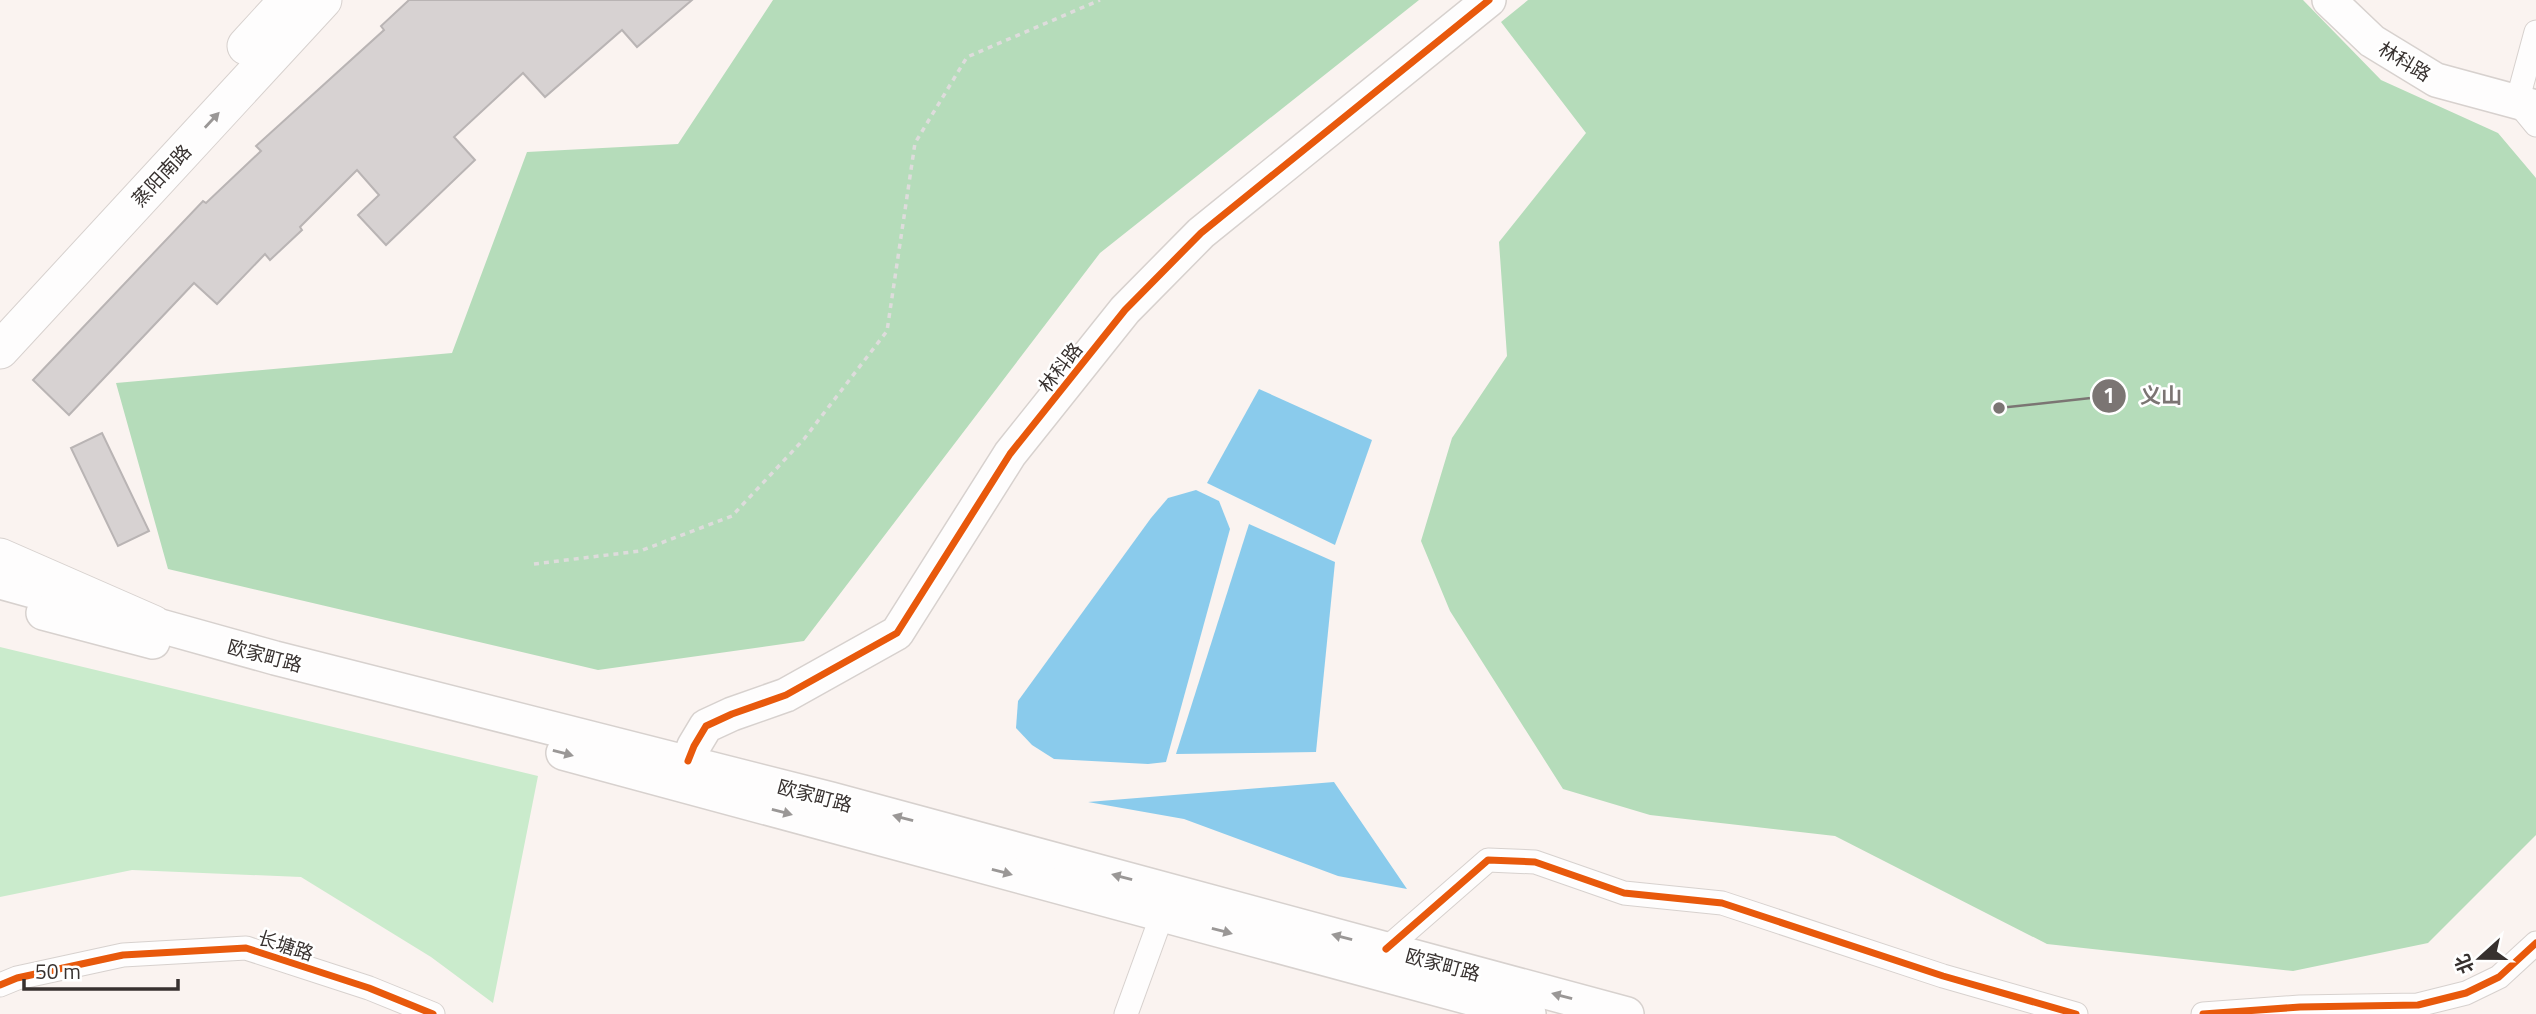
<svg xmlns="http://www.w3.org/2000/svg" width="2536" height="1014" viewBox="0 0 2536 1014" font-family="'Titillium Web','Noto Sans SC',sans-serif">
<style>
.green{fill:#caebcc}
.forest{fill:#b5dcba}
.water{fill:#8acbec}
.building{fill:#d7d2d2;stroke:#b9b4b4;stroke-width:2}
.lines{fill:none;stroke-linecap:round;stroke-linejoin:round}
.street-casing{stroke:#d7d1ce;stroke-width:25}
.secondary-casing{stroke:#d7d1ce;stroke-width:36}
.primary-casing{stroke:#d7d1ce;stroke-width:39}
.path{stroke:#dedcdc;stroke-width:3.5;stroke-dasharray:5 5;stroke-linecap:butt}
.street{stroke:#fefdfd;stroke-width:23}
.secondary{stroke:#fefdfd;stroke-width:33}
.primary{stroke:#fefdfd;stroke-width:37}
.cycleway-casing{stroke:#fff;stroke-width:11}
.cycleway{stroke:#e8590c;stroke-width:7}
.oneway{fill:#9a9796}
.labels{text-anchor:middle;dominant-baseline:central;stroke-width:5;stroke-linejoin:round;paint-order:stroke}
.street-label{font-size:19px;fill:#37312f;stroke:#fff}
.leader{fill:none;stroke:#7b7573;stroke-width:2.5}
.callout-dot{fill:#7b7573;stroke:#fff;stroke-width:2.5}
.mark-label{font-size:21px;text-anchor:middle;font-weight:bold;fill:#fff}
.callout-label{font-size:21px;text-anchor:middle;font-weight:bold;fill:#7b7573;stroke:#fff;stroke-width:5;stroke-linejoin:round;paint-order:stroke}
</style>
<rect width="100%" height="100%" fill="#faf3f0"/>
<polygon class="green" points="0,647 538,776 493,1003 431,957 301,877 132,870 0,897"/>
<g class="forest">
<polygon points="773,0 1419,0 1100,253 804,641 598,670 168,569 116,383 452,353 527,152 678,144"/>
<polygon points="1528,0 2303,0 2381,80 2498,133 2536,178 2536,835 2428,943 2293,971 2047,944 1835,836 1650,815 1563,789 1450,611 1421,541 1452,438 1507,356 1499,242 1586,133 1501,22"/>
</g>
<g class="water">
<polygon points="1259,389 1372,440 1335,545 1207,483"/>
<polygon points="1196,490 1219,501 1230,529 1166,762 1148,764 1054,759 1032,745 1016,728 1018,701 1151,518 1168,498"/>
<polygon points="1249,524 1335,562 1316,752 1176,754"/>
<polygon points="1334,782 1407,889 1338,876 1184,819 1088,802"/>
</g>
<g class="building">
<polygon points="409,0 692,0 637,47 622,30 545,97 523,73 454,137 475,160 386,245 358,215 379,195 357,170 300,227 302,230 270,260 265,254 217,304 194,283 69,415 33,380 203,201 206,203 261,151 256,146 384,30 381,26"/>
<polygon points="102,433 149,531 118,546 71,448"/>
</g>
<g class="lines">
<g class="street-casing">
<g id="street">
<polyline points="2536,32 2517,102 2536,125"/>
<polyline points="1386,949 1488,860 1535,862 1624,893 1722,903 1943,976 2076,1014"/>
<polyline points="0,985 17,978 123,955 246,948 369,988 433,1014"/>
<polyline points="1126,1014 1162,915"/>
<polyline points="2203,1014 2300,1007 2418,1005 2466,993 2499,977 2536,943"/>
</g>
</g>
<g class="secondary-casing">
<g id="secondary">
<polyline points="2329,0 2372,41 2436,80 2536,107"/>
<polyline points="0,582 76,603"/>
<polyline points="43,613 153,642"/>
<polyline points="128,617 275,658 831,799 1627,1014"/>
<polyline points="563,753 1529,1014"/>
<polyline points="688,761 694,746 706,726 732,714 786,695 897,633 1010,454 1125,310 1201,233 1489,0"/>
</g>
</g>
<g class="primary-casing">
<g id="primary">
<polyline points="246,46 288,0"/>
<polyline points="0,350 323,0"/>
<polyline points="0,557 153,624"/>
</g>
</g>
<polyline class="path" points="534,564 640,551 732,516 804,439 887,331 915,143 967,57 1100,0"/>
<use href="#street" class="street"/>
<use href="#secondary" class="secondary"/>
<use href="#primary" class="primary"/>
<g class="cycleway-casing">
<g id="cycleway">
<polyline points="688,761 694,746 706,726 732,714 786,695 897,633 1010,454 1125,310 1201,233 1489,0"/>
<polyline points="1386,949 1488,860 1535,862 1624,893 1722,903 1943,976 2076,1014"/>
<polyline points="0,985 17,978 123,955 246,948 369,988 433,1014"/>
<polyline points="2203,1014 2300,1007 2418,1005 2466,993 2499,977 2536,943"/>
</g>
</g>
<use href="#cycleway" class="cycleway"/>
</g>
<defs><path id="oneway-solid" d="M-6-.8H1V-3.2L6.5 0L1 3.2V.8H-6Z" transform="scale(1.75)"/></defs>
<g class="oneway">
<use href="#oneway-solid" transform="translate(212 120) rotate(-47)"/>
<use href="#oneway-solid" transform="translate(563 753) rotate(15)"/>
<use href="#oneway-solid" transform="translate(782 812) rotate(15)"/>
<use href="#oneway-solid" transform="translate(903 818) rotate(-165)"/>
<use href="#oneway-solid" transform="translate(1002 872) rotate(15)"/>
<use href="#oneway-solid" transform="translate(1122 877) rotate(-165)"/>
<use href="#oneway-solid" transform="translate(1222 931) rotate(15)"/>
<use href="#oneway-solid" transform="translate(1342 937) rotate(-165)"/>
<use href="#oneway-solid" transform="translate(1562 996) rotate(-165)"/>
</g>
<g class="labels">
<g class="street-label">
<text transform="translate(2405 61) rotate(31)">林科路</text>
<text transform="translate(161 175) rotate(-47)">蒸阳南路</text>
<text transform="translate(1060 367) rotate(-52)">林科路</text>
<text transform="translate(265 655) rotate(15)">欧家町路</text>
<text transform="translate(815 795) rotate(15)">欧家町路</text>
<text transform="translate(286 945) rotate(18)">长塘路</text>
<text transform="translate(1443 964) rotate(15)">欧家町路</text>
</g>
</g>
<path class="leader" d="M1999 408L2109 396"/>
<g class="callout-dot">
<circle cx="1999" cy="408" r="7"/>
<circle cx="2109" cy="396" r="18"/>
</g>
<g class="mark-label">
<text x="2109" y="403">1</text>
</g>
<g class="callout-label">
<text x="2161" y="403">义山</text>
</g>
<g transform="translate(2480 958) rotate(249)" stroke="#ffffff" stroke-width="5" paint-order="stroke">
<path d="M0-5L12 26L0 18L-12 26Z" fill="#37312f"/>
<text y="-10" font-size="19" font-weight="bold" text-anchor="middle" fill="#37312f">北</text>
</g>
<path d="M24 979v10h154v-10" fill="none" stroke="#37312f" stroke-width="3.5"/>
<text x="35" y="979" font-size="21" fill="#37312f" stroke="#ffffff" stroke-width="5" paint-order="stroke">50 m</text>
</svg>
